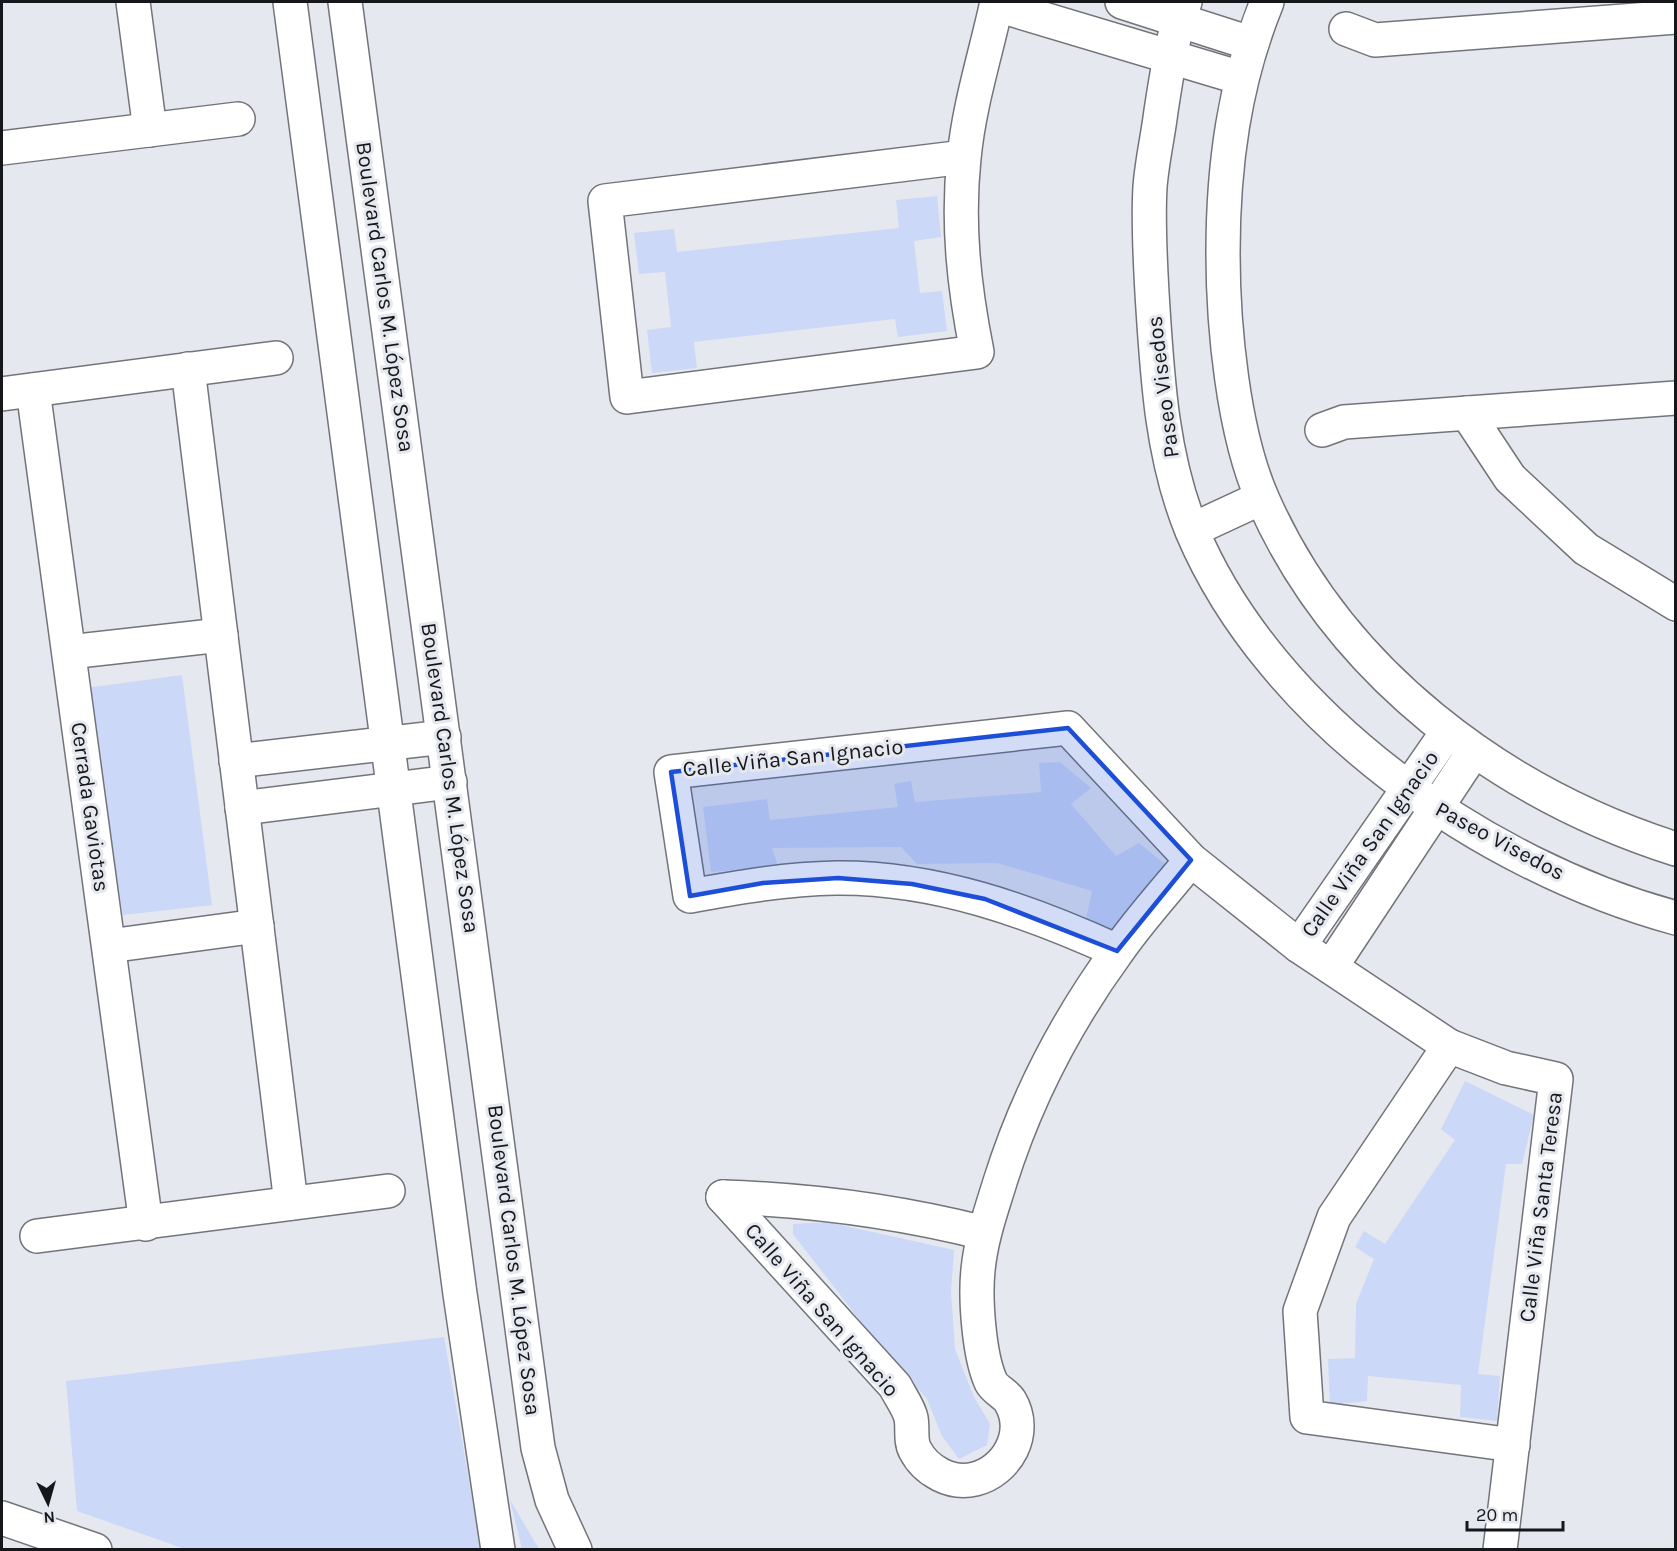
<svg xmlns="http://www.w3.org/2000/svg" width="1677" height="1551" viewBox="0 0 1677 1551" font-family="Karla,sans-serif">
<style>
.green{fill:#cbd8f7}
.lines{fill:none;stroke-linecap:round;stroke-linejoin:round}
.street-casing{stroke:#72747a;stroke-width:36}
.secondary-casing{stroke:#72747a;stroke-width:36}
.street{stroke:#fff;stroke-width:33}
.secondary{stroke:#fff;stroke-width:33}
.marked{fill:#1d4ed8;fill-opacity:0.2;stroke:#1d4ed8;stroke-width:4.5;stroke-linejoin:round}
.labels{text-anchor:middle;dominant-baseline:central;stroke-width:6;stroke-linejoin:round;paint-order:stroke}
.street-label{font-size:22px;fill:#16171a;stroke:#e5e8ef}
</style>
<rect width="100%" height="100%" fill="#e5e8ef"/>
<g class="green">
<polygon points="937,196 941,237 914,241 920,293 942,291 947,331 898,337 895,319 694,342 697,368 652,373 647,330 671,327 665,272 639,274 634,233 674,229 677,252 899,228 896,200"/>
<polygon points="182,675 212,905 123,915 86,688"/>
<polygon points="1060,762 1091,788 1071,804 1116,856 1139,843 1166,865 1115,931 1086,919 1092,891 997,863 917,864 901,847 772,848 778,866 711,872 703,807 767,799 770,820 898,807 894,784 911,781 915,802 1041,792 1039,763"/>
<polygon points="1465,1081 1534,1115 1522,1164 1506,1164 1478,1374 1500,1376 1497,1421 1460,1417 1461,1385 1368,1376 1367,1401 1330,1405 1328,1359 1355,1358 1356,1304 1374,1259 1355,1247 1364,1231 1385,1244 1455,1140 1441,1129"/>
<polygon points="827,1222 954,1250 951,1292 955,1349 974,1397 990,1424 987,1445 959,1459 942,1436 927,1399 869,1332 793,1234 793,1224"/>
<polygon points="444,1337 481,1549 185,1549 77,1511 66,1381"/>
<polygon points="510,1500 539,1549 522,1549"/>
</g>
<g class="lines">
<g class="street-casing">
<g id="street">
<polyline points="133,2 150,130"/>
<polyline points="1122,2 1250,43"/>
<path d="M 1185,2 C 1172,37 1167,73 1161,111 C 1158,136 1152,161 1150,187 C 1148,221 1150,258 1152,293 C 1157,373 1161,456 1192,531 C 1271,718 1484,866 1676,918"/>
<path d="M 1267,2 C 1234,83 1223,166 1223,253 C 1223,326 1233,433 1263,500 C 1339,672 1500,793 1676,849"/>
<polyline points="997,5 1241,78"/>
<polyline points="1346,29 1375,40 1676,17"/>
<polyline points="2,148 238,119"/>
<path d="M 964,157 L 605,201 L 627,397 L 977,352 C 964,287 957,224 964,158 C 969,105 986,53 997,2"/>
<polyline points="188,369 291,1203"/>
<polyline points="33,390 146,1224"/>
<polyline points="2,394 276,358"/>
<polyline points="1467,413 1510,478 1586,549 1676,604"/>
<polyline points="1322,430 1344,422 1676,398"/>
<polyline points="1192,530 1261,498"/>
<polyline points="69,652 221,635"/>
<polyline points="236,761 444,737"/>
<polyline points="242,808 450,782"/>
<polyline points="109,946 257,926"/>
<polyline points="1299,946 1448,731"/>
<path d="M 1117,951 C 1029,911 935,877 836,878 C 786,879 739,887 690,896 L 671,772 L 1068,728 L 1191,860 L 1299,946 L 1449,1046 L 1506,1068 L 1556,1079 L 1500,1550"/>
<polyline points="1331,967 1474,751"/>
<polyline points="1449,1046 1334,1217 1300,1311 1307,1417 1513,1445"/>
<path d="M 723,1197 L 895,1386 C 900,1396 909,1408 911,1418 C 913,1428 910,1441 915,1450 C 926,1471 951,1485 975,1479 C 1007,1471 1029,1433 1010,1401 C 1006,1394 995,1390 991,1382 C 979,1356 975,1299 978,1270 C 981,1239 991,1211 1000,1182 C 1026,1099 1066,1022 1117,952 C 1139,920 1166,891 1191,860"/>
<path d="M 723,1197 C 812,1200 897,1211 984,1233"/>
<polyline points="37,1236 388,1191"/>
</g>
</g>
<g class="secondary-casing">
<g id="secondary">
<polyline points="290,2 460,1294 498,1550"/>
<polyline points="345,2 538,1448 552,1500 575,1550"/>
<polyline points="2,1518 95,1550"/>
</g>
</g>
<use href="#street" class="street"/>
<use href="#secondary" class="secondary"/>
</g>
<path class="marked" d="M 1068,728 L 1191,860 L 1117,951 L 985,899 L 912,884 L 838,878 L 763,883 L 690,896 L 671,772 Z"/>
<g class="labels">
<g class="street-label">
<text transform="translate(385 297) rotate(82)">Boulevard Carlos M. López Sosa</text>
<text transform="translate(1163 387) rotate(-97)">Paseo Visedos</text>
<text transform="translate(793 758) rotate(-6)">Calle Viña San Ignacio</text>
<text transform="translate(450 778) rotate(82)">Boulevard Carlos M. López Sosa</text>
<text transform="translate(90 807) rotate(82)">Cerrada Gaviotas</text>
<text transform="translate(1500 841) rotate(28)">Paseo Visedos</text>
<text transform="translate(1370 844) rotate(-55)">Calle Viña San Ignacio</text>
<text transform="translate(1541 1207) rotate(-83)">Calle Viña Santa Teresa</text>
<text transform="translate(514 1260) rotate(83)">Boulevard Carlos M. López Sosa</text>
<text transform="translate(822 1310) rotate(49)">Calle Viña San Ignacio</text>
</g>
</g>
<rect width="1677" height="1551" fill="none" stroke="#16171a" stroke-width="6"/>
<g transform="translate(48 1503) rotate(175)" stroke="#e5e8ef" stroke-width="4.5" paint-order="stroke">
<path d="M0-4.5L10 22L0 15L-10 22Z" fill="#16171a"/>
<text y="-9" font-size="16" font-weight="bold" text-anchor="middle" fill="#16171a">N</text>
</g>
<path d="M1467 1521v9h96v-9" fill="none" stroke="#16171a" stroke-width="3"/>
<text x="1476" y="1521" font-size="18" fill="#16171a" stroke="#e5e8ef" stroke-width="4.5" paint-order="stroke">20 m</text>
</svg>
